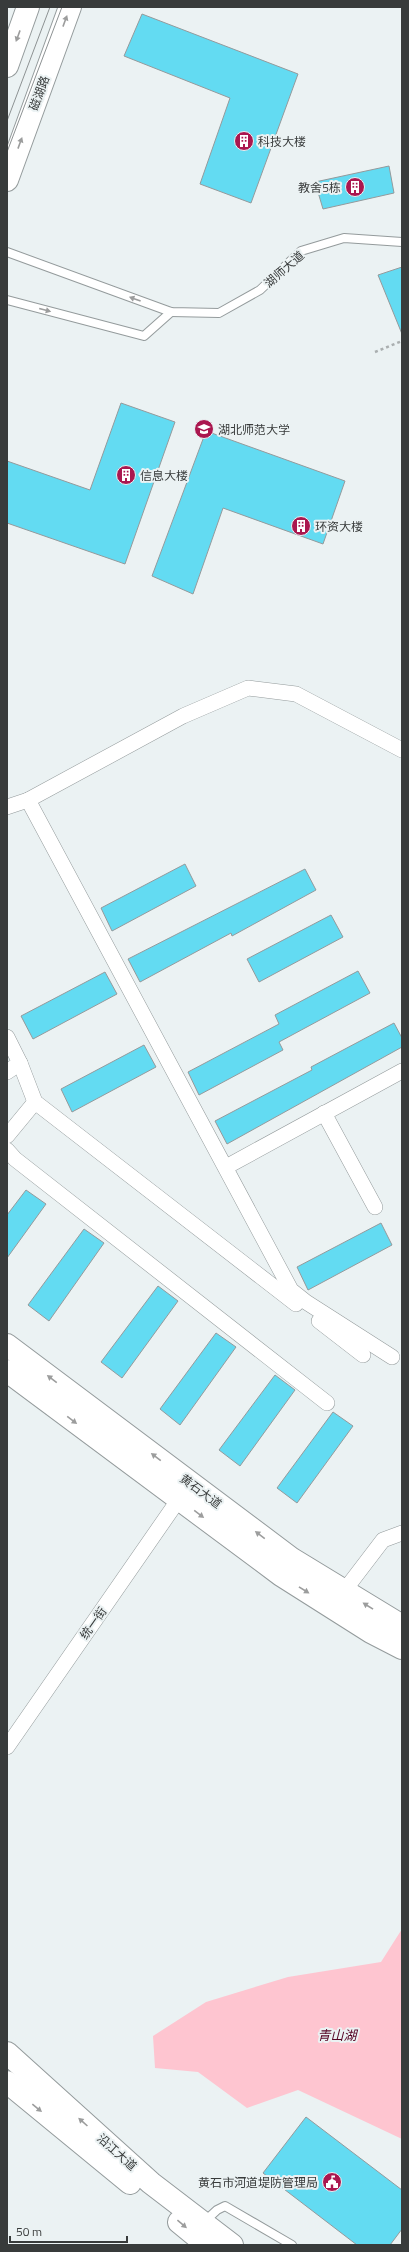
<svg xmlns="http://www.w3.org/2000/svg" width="409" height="2252" viewBox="0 0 409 2252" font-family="'Titillium Web','Noto Sans SC',sans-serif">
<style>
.water{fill:#fec5d0}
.building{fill:#63dbf2;stroke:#949a9c}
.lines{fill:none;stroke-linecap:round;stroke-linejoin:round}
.service-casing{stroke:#949b9c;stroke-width:10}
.minor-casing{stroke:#949b9c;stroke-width:16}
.primary-casing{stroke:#949b9c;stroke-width:24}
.path{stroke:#aaafb0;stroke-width:2.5;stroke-dasharray:3 3;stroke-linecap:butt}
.service{stroke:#fff;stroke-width:8}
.minor{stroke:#fff;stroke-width:15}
.primary{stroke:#fff;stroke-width:22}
.tram{stroke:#8d9293;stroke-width:1}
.oneway{fill:#9c9d9d}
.labels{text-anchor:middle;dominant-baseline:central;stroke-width:4;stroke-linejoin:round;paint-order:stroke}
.street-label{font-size:12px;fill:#383b3b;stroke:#ebf2f3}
.poi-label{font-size:12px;fill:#383b3b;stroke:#ebf2f3;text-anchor:start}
.water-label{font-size:13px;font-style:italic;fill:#550323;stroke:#ebf2f3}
</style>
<rect width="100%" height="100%" fill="#ebf2f3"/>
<polygon class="water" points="402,1929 402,2139 298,2090 247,2108 198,2072 155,2068 153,2036 206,2002 288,1977 381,1962"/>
<g class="building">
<polygon points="142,14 298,74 251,203 200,184 230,98 124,56"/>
<polygon points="389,166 394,193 323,209 315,182"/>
<polygon points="402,267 402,334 378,275"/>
<polygon points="121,403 175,422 125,564 7,523 7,461 90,490"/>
<polygon points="206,431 345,481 323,544 223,508 193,594 152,576"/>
<polygon points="185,864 196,886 112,931 101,908"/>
<polygon points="305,869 316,890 232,936 231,933 140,982 128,959"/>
<polygon points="331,915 343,937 259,982 247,959"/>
<polygon points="358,971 370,993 279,1042 283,1050 199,1095 188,1072 279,1024 275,1015"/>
<polygon points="105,972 117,994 33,1039 21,1016"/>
<polygon points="394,1023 402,1038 402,1047 227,1144 215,1121 312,1070 311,1067"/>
<polygon points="144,1045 156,1067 72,1112 61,1089"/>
<polygon points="26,1190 46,1204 7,1258 7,1215"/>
<polygon points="381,1223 392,1245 308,1290 297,1267"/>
<polygon points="84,1229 104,1243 49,1321 28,1305"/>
<polygon points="158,1286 178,1301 122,1378 101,1362"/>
<polygon points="216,1333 236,1347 180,1425 160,1409"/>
<polygon points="275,1375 295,1390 240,1466 219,1450"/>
<polygon points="333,1412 353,1426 297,1503 277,1488"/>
<polygon points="306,2117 402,2190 402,2229 390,2245 357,2245 263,2173"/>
</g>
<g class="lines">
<g class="service-casing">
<g id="service">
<polyline points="7,252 171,312 219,313 260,290 301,251 344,238 402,242"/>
<polyline points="7,300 144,336 171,312"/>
<polyline points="203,2223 217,2210 225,2206 292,2245"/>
</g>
</g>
<g class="minor-casing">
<g id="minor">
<polyline points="28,800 291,1290 306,1302 392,1357"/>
<polyline points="7,807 28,800 183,716 248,688 296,694 402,750"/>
<polyline points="7,1037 20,1063 35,1102 296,1304"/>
<polyline points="7,1072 20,1063"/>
<polyline points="324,1113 375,1207"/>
<polyline points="7,1136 35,1102"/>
<polyline points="7,1150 15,1159 327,1403"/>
<polyline points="226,1167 402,1071"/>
<polyline points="319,1321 363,1355"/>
<polyline points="338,1599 383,1540 402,1533"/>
<polyline points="7,1747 179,1499"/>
</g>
</g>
<g class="primary-casing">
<g id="primary">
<polyline points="7,66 28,7"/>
<polyline points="7,180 70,7"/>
<polyline points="7,1345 292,1559 402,1626"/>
<polyline points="7,1371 281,1575 371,1632 402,1648"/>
<polyline points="7,2053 151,2183 232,2245"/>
<polyline points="7,2082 130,2183"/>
<polyline points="179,2222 207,2245"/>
</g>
</g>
<polyline class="path" points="375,352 402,341"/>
<use href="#service" class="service"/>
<use href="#minor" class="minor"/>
<use href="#primary" class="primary"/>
<g class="tram">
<polyline points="7,121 50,7"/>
<polyline points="7,152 62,7"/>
</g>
</g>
<defs><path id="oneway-solid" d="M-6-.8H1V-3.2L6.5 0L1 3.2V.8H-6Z"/></defs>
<g class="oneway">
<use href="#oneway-solid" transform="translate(65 21) rotate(-70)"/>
<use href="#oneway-solid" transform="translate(18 36) rotate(110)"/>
<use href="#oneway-solid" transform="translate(20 143) rotate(-70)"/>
<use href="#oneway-solid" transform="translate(135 299) rotate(-160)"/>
<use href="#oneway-solid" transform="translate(45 310) rotate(15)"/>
<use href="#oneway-solid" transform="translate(52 1379) rotate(-143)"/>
<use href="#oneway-solid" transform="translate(72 1420) rotate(37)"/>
<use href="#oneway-solid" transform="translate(156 1457) rotate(-143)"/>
<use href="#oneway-solid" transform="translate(199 1514) rotate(37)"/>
<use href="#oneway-solid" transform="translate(260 1535) rotate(-143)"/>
<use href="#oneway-solid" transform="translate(304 1590) rotate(32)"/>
<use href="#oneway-solid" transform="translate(368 1606) rotate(-148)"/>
<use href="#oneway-solid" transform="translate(37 2108) rotate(39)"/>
<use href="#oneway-solid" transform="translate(83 2122) rotate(-138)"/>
<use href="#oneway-solid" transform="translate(182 2224) rotate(40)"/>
</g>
<defs>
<g id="building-disc" transform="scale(1)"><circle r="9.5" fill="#aa174f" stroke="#ebf2f3"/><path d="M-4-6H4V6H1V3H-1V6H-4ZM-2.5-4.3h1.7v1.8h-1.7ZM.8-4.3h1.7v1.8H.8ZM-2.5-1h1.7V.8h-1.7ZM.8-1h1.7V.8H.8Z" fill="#fff"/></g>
<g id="university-disc" transform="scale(1)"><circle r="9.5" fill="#aa174f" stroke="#ebf2f3"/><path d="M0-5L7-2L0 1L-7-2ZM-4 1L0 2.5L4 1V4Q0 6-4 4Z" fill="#fff"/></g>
<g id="civic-disc" transform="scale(1)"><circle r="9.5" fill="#aa174f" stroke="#ebf2f3"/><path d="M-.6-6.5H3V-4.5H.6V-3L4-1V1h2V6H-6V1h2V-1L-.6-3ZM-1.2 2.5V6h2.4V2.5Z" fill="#fff"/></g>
</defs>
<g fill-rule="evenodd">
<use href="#building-disc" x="244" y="141"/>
<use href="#building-disc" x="355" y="187"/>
<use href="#university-disc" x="204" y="429"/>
<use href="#building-disc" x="126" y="475"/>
<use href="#building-disc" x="301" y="526"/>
<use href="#civic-disc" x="332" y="2182"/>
</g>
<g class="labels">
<g class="street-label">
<text transform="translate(39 93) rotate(-70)">磁湖路</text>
<text transform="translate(284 269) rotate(-41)">湖师大道</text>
<text transform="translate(201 1491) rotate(37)">黄石大道</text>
<text transform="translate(93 1623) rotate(-55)">统一街</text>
<text transform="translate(117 2152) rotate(42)">沿江大道</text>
</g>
<g class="poi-label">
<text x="258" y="141">科技大楼</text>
<text x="341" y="187" text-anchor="end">教舍5栋</text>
<text x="218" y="429">湖北师范大学</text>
<text x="140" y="475">信息大楼</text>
<text x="315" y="526">环资大楼</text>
<text x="318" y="2182" text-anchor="end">黄石市河道堤防管理局</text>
</g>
<g class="water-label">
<text x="337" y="2035">青山湖</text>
</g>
</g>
<rect width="409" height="2252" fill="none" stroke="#383b3b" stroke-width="16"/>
<path d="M10 2236v6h117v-6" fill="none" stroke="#383b3b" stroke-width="2"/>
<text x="16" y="2236" font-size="12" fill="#383b3b" stroke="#ebf2f3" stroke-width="3" paint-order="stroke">50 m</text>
</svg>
